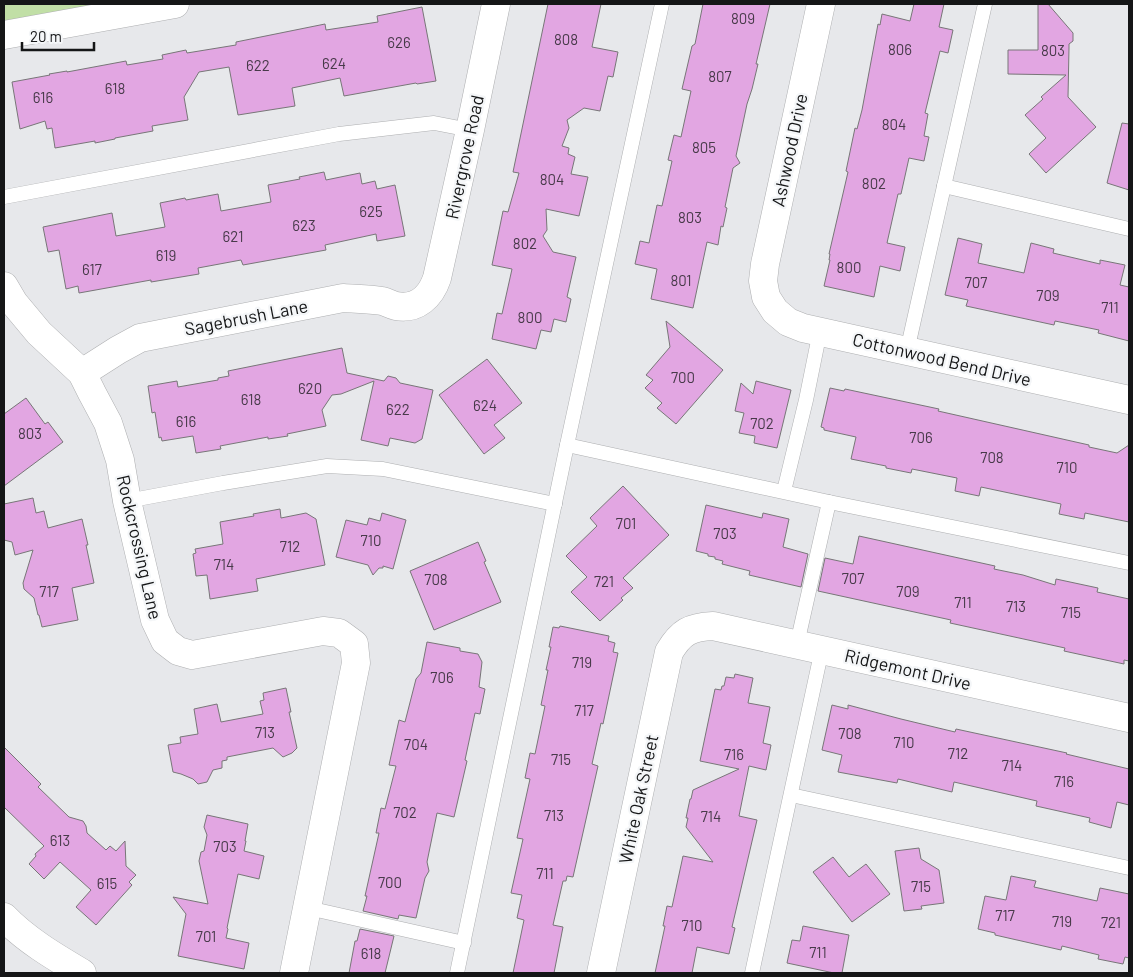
<svg xmlns="http://www.w3.org/2000/svg" width="1133" height="977" viewBox="0 0 1133 977" font-family="Barlow,sans-serif">
<style>
.green{fill:#c1dfa6}
.building{fill:#e2a6e2;stroke:#787678}
.lines{fill:none;stroke-linecap:round;stroke-linejoin:round}
.service-casing{stroke:#aeafb1;stroke-width:15}
.minor-casing{stroke:#aeafb1;stroke-width:29}
.service{stroke:#fff;stroke-width:14}
.minor{stroke:#fff;stroke-width:28}
.labels{text-anchor:middle;dominant-baseline:central;stroke-width:4.5;stroke-linejoin:round;paint-order:stroke}
.number-label{font-size:15px;fill:#483a4a}
.street-label{font-size:18px;fill:#151617;stroke:#f4f6f8}
</style>
<rect width="100%" height="100%" fill="#e7e8eb"/>
<polygon class="green" points="4,4 113,4 4,26"/>
<g class="building">
<polygon points="548,4 601,4 592,47 618,52 613,77 608,76 600,111 584,108 567,120 569,128 562,146 569,148 568,154 575,157 571,174 588,177 579,216 546,209 547,230 543,236 553,252 576,257 567,297 571,299 566,322 554,319 551,332 541,330 536,349 492,339 497,313 502,314 512,269 492,265 503,211 508,212 519,173 513,172"/>
<polygon points="703,4 770,4 756,64 758,64 752,89 747,104 736,156 740,163 733,168 725,207 727,208 723,227 721,226 718,245 707,242 693,308 651,299 657,269 635,264 640,241 649,243 657,205 662,206 672,161 668,160 674,135 681,137 691,91 682,89 692,46 695,44"/>
<polygon points="914,4 944,4 939,27 953,30 948,53 940,51 925,113 928,114 924,136 929,137 924,161 909,158 901,194 898,194 887,243 905,247 900,271 880,266 874,297 824,286 830,260 829,260 830,254 829,254 848,172 846,171 855,128 857,129 862,110 878,24 880,25 882,14 910,21"/>
<polygon points="1038,4 1048,4 1073,33 1073,41 1069,44 1069,48 1068,97 1096,127 1046,173 1029,154 1046,138 1025,115 1043,99 1041,97 1066,75 1008,74 1008,50 1038,50"/>
<polygon points="422,7 436,81 417,84 416,83 344,96 340,78 292,88 295,106 238,115 229,67 199,72 184,97 188,120 152,126 153,131 115,138 115,139 95,143 95,141 55,148 52,128 47,129 45,121 20,129 12,82 50,75 49,74 67,71 67,72 126,61 127,65 163,59 162,55 186,50 187,53 236,45 236,42 325,24 326,30 378,22 377,16"/>
<polygon points="1122,123 1129,124 1129,190 1107,183"/>
<polygon points="324,172 326,180 360,173 362,184 375,181 377,189 395,185 405,236 377,241 376,234 325,245 326,250 243,265 241,260 198,268 199,274 151,282 151,280 79,293 78,286 66,289 59,250 48,252 43,227 112,213 116,236 165,227 160,203 185,198 186,200 218,194 221,211 271,202 268,185 300,179 299,177"/>
<polygon points="958,238 982,244 978,263 1024,273 1031,243 1054,249 1053,253 1100,264 1100,260 1125,265 1120,285 1129,287 1129,341 1098,333 1099,330 1055,321 1054,325 966,306 968,300 945,295"/>
<polygon points="666,321 723,370 676,424 657,408 662,403 645,388 653,380 646,375 670,347"/>
<polygon points="342,348 347,373 384,381 388,376 396,378 400,383 433,390 422,439 415,443 390,438 388,446 361,440 374,381 341,394 332,395 322,410 326,426 287,434 288,436 268,439 268,437 220,446 221,449 196,453 193,436 162,441 161,437 159,438 155,412 152,413 148,386 177,381 178,387 218,380 218,378 229,376 228,371"/>
<polygon points="487,359 522,403 494,425 505,438 484,454 439,395"/>
<polygon points="756,381 791,390 777,448 754,443 755,436 739,433 744,413 735,411 741,383 753,394"/>
<polygon points="830,388 844,391 845,389 939,409 938,411 1089,445 1089,447 1117,453 1129,445 1129,522 1085,513 1084,519 1059,514 1061,504 981,487 979,496 955,491 957,478 912,469 911,473 886,468 886,466 851,459 856,437 824,430 824,428 821,427"/>
<polygon points="26,398 45,424 48,422 63,442 4,486 4,414"/>
<polygon points="623,486 669,535 623,578 633,588 621,598 623,600 600,621 571,592 587,577 566,556 597,526 590,518"/>
<polygon points="33,498 36,513 44,511 48,528 82,519 88,545 86,545 94,583 72,588 78,620 42,627 39,615 38,615 34,598 24,589 23,583 33,550 15,555 12,542 4,540 4,504"/>
<polygon points="706,505 762,518 763,513 789,519 783,547 808,554 801,587 749,575 750,571 722,564 723,561 715,559 715,557 708,556 708,554 696,551"/>
<polygon points="280,509 281,518 306,513 316,519 325,565 256,579 258,591 210,599 207,575 196,576 193,554 196,553 195,549 223,544 220,522 254,516 253,514"/>
<polygon points="382,513 406,520 393,569 383,566 383,568 379,568 373,575 368,565 336,557 346,520 367,525 369,518 380,521"/>
<polygon points="859,536 995,566 994,569 1023,575 1055,585 1056,579 1098,588 1097,592 1129,599 1129,661 1124,660 1124,664 1064,651 1065,648 950,623 951,620 818,591 825,558 853,564"/>
<polygon points="478,542 486,561 484,562 501,602 434,630 410,571"/>
<polygon points="560,626 609,636 608,641 615,643 613,652 618,653 603,724 601,723 592,764 598,766 573,877 567,876 566,881 563,881 553,925 563,927 554,973 513,973 524,920 517,918 522,895 511,893 523,839 517,838 530,779 525,778 530,753 535,754 545,706 541,705 548,670 546,670 551,647 549,647 553,627 559,628"/>
<polygon points="427,642 460,648 460,651 478,654 482,662 479,687 485,689 480,714 475,713 465,760 467,761 454,817 437,813 427,862 429,871 425,878 416,918 399,915 398,919 363,911 367,896 365,896 379,833 376,833 381,808 385,809 396,766 389,765 399,720 405,722 416,679 421,673"/>
<polygon points="735,674 753,678 748,703 770,707 763,743 771,745 766,770 749,766 739,816 757,820 732,927 735,928 729,954 697,947 692,973 655,973 665,926 663,926 667,906 672,907 683,856 713,862 686,827 688,818 686,818 690,799 691,799 693,790 739,769 700,761 715,689 721,690 722,686 724,686 726,677 734,678"/>
<polygon points="286,688 291,712 289,712 297,748 292,753 283,757 273,748 227,757 227,760 222,761 222,768 213,770 207,782 198,784 193,779 181,774 173,772 168,745 181,743 180,737 198,734 194,709 217,704 221,722 263,714 260,701 264,700 263,693"/>
<polygon points="832,705 848,709 848,705 901,719 955,732 956,729 1067,753 1066,754 1129,769 1129,805 1117,802 1111,828 1089,822 1090,818 1036,806 1037,801 954,782 952,792 898,779 897,783 838,772 842,755 822,750"/>
<polygon points="4,747 41,784 38,787 69,817 83,821 86,826 87,833 106,850 110,846 116,851 125,841 126,866 136,875 129,882 132,885 96,925 76,907 91,890 60,862 44,879 29,864 36,856 35,854 44,846 4,807"/>
<polygon points="207,815 248,824 245,841 246,841 244,851 264,856 259,879 238,874 227,928 228,929 226,938 249,943 244,969 178,956 186,914 173,897 208,904 199,861 201,852 204,851 207,835 204,827"/>
<polygon points="919,848 921,859 939,870 944,903 921,906 922,909 904,911 895,851"/>
<polygon points="833,857 849,877 866,864 890,894 852,922 813,872"/>
<polygon points="1011,876 1036,881 1034,887 1097,901 1100,888 1129,894 1129,958 1125,957 1123,964 1098,959 1099,955 1062,946 1061,950 995,935 995,933 978,929 985,896 1006,900"/>
<polygon points="803,926 849,935 842,973 834,973 787,963 792,940 800,941"/>
<polygon points="360,929 394,936 385,973 349,973 355,941 357,941"/>
</g>
<g class="lines">
<g class="service-casing">
<g id="service">
<polyline points="944,186 1129,229"/>
<polyline points="4,197 339,134 434,123 470,130"/>
<polyline points="907,351 985,4"/>
<polyline points="567,445 829,502 1129,563"/>
<polyline points="784,491 806,400 820,331"/>
<polyline points="127,501 223,483 327,466 383,469 555,504"/>
<polyline points="797,644 829,502"/>
<polyline points="791,795 1129,868"/>
<polyline points="308,908 464,943"/>
<polyline points="457,973 567,445 662,4"/>
<polyline points="752,973 822,649"/>
</g>
</g>
<g class="minor-casing">
<g id="minor">
<polyline points="821,4 765,264 763,281 766,297 775,311 788,322 803,328 1129,400"/>
<polyline points="4,35 175,4"/>
<polyline points="4,286 14,303 39,333 82,373 92,393 108,423 120,460 127,501 155,620 165,641 178,651 192,655 323,631 339,633 354,644 356,663 294,973"/>
<path d="M 82,373 L 118,350 L 140,338 L 343,298 C 356,299 369,299 382,301 C 387,302 391,305 396,306 C 417,310 431,296 437,278 L 470,130 L 496,4"/>
<path d="M 4,917 C 26,940 55,957 82,973"/>
<path d="M 601,973 L 669,652 C 681,632 690,627 713,626 L 1129,718"/>
</g>
</g>
<use href="#service" class="service"/>
<use href="#minor" class="minor"/>
</g>
<g class="labels">
<g class="number-label">
<text x="743" y="18">809</text>
<text x="566" y="39">808</text>
<text x="399" y="42">626</text>
<text x="900" y="49">806</text>
<text x="1053" y="50">803</text>
<text x="334" y="63">624</text>
<text x="258" y="65">622</text>
<text x="720" y="76">807</text>
<text x="115" y="88">618</text>
<text x="43" y="97">616</text>
<text x="894" y="124">804</text>
<text x="704" y="147">805</text>
<text x="552" y="179">804</text>
<text x="874" y="183">802</text>
<text x="371" y="211">625</text>
<text x="690" y="217">803</text>
<text x="304" y="225">623</text>
<text x="233" y="236">621</text>
<text x="525" y="243">802</text>
<text x="166" y="255">619</text>
<text x="849" y="267">800</text>
<text x="92" y="269">617</text>
<text x="681" y="280">801</text>
<text x="976" y="282">707</text>
<text x="1048" y="295">709</text>
<text x="1110" y="307">711</text>
<text x="530" y="317">800</text>
<text x="683" y="377">700</text>
<text x="310" y="388">620</text>
<text x="251" y="399">618</text>
<text x="485" y="405">624</text>
<text x="398" y="409">622</text>
<text x="186" y="421">616</text>
<text x="762" y="423">702</text>
<text x="30" y="433">803</text>
<text x="921" y="437">706</text>
<text x="992" y="457">708</text>
<text x="1067" y="467">710</text>
<text x="626" y="523">701</text>
<text x="725" y="533">703</text>
<text x="371" y="540">710</text>
<text x="290" y="546">712</text>
<text x="224" y="564">714</text>
<text x="853" y="578">707</text>
<text x="436" y="579">708</text>
<text x="604" y="581">721</text>
<text x="49" y="591">717</text>
<text x="908" y="591">709</text>
<text x="963" y="602">711</text>
<text x="1016" y="606">713</text>
<text x="1071" y="612">715</text>
<text x="582" y="662">719</text>
<text x="442" y="677">706</text>
<text x="584" y="710">717</text>
<text x="265" y="732">713</text>
<text x="850" y="733">708</text>
<text x="904" y="742">710</text>
<text x="416" y="744">704</text>
<text x="958" y="753">712</text>
<text x="734" y="754">716</text>
<text x="561" y="759">715</text>
<text x="1012" y="765">714</text>
<text x="1064" y="781">716</text>
<text x="405" y="812">702</text>
<text x="554" y="815">713</text>
<text x="711" y="816">714</text>
<text x="60" y="840">613</text>
<text x="225" y="846">703</text>
<text x="545" y="873">711</text>
<text x="390" y="882">700</text>
<text x="107" y="883">615</text>
<text x="921" y="886">715</text>
<text x="1005" y="915">717</text>
<text x="1062" y="921">719</text>
<text x="1111" y="922">721</text>
<text x="692" y="925">710</text>
<text x="206" y="936">701</text>
<text x="818" y="952">711</text>
<text x="371" y="953">618</text>
</g>
<g class="street-label">
<text transform="translate(789 150) rotate(-78)">Ashwood Drive</text>
<text transform="translate(464 157) rotate(-78)">Rivergrove Road</text>
<text transform="translate(246 317) rotate(-11)">Sagebrush Lane</text>
<text transform="translate(942 359) rotate(13)">Cottonwood Bend Drive</text>
<text transform="translate(140 547) rotate(77)">Rockcrossing Lane</text>
<text transform="translate(908 669) rotate(13)">Ridgemont Drive</text>
<text transform="translate(638 799) rotate(-78)">White Oak Street</text>
</g>
</g>
<rect width="1133" height="977" fill="none" stroke="#151617" stroke-width="10"/>
<path d="M22 42v8h72v-8" fill="none" stroke="#151617" stroke-width="2.5"/>
<text x="30" y="42" font-size="15" fill="#151617" stroke="#f4f6f8" stroke-width="4" paint-order="stroke">20 m</text>
</svg>
